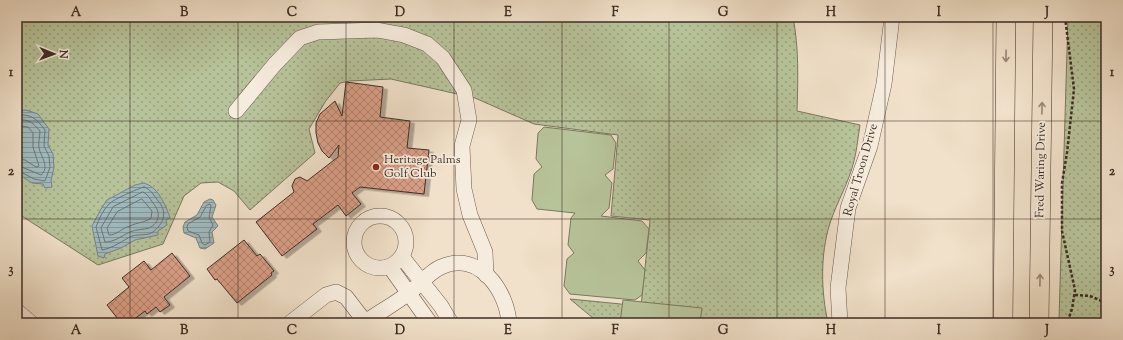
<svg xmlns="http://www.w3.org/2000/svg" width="1123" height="340" viewBox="0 0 1123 340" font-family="'Sorts Mill Goudy',serif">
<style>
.grass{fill:url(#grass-dots);stroke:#7a785f}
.pitch{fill:#b7c39a;stroke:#7a785f}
.water{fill:url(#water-rules);stroke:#788282}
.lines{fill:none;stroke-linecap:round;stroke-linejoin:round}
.shore{stroke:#6e7472;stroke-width:1}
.building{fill:url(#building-cross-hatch);stroke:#3e2d24;filter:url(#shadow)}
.minor-casing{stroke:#6b5a4e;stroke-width:16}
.major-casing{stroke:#3e2d24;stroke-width:20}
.path{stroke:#3e2d24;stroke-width:2.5;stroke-dasharray:3 2;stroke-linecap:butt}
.minor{stroke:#f6ecdd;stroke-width:15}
.major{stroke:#f1e1ca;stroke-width:19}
.oneway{stroke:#988777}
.grid{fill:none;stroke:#3e2d24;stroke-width:1;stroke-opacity:0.55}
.poi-dot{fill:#8f2418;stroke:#f6ecdd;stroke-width:1.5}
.labels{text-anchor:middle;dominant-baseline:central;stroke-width:3.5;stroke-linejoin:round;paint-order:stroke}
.poi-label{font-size:12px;fill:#3e2d24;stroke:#f6ecdd;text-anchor:start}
.street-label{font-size:12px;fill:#3e2d24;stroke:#f6ecdd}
.neatline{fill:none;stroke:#3e2d24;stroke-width:1.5}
.grid-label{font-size:13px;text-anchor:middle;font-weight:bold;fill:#3e2d24}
</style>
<defs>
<pattern id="grass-dots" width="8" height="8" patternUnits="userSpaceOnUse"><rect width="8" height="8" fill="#b7c39a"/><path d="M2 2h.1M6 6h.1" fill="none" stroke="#969f7d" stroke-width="1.8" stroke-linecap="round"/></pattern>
<pattern id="water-rules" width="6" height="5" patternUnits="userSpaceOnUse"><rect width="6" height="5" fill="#9fbbc0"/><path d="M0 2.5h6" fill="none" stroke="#83989c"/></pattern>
<pattern id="building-cross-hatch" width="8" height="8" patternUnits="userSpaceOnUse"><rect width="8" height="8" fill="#da9f87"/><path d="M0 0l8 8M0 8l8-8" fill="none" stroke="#b2826e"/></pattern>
<filter id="shadow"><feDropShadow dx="4.5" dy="2.5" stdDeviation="0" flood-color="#0004"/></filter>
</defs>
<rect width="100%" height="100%" fill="#f1e1ca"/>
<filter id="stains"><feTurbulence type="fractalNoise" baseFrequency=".005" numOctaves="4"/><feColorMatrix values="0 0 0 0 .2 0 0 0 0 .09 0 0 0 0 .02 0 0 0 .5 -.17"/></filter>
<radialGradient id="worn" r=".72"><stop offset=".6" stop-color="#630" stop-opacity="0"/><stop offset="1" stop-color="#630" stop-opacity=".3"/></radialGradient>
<g class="grass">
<path d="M 17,17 L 793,17 C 799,48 798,79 797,111 L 860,125 C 858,137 857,149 854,161 C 849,182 837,202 830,223 C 820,255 821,291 828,323 L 599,323 L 570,299 L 641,306 L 650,220 L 611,216 L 618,135 L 534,124 L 475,98 L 391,79 L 350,81 L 340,83 L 325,102 L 309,129 L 315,153 L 250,210 L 234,191 L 218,182 L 201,183 L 184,196 L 163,244 L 98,265 L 17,213 Z"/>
<polygon points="1068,17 1106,17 1106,323 1074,323 1059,319"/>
</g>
<g class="pitch">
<polygon points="544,127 611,135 616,143 613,169 605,175 612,183 609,208 601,216 642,221 649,229 646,253 638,261 645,270 642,295 635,300 570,294 564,286 567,259 574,253 568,245 571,218 575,213 537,209 532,200 534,174 542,167 536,159 538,133"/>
<polygon points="623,300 702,308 700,323 620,323"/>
</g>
<g class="water">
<polygon points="26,110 38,114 49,129 48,145 53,154 54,168 51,180 52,187 45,188 43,184 32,183 17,173 17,111"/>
<path d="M 144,183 C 158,187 165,204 170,217 L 166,220 L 167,225 L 158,231 L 158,235 L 135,240 L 121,248 L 105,254 L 104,258 L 98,256 L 92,226 L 101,209 L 107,200 L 135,185 Z"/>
<polygon points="210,199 213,200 216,205 212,217 218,226 212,232 214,243 205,249 200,248 196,238 184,233 183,227 185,222 197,215 204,202"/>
</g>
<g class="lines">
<g class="shore">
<path d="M 17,115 C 31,114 36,118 45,130 L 44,146 L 49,156 L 50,167 L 45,181 L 34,179 L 17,170"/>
<path d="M 17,120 C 29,119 32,122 40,131 C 40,136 38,143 39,148 C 41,157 50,167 41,175 L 17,165"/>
<polyline points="17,126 28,127 33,133 33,147 39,166 36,167 25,160 17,159"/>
<path d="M 144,187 C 151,189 154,196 159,202 C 168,213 163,224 153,232 C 148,236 138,234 132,236 C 122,241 113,248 102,250 L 96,227 C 99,219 103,210 109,204 C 114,199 137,189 144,187 Z"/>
<path d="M 143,192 C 148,194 150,199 153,203 C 161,212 160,223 149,228 C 143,230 136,229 130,232 C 121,236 115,242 105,242 L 101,228 L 113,207 Z"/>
<path d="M 142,199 L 152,211 L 151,218 C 144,223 138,222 130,226 C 122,228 117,235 109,235 L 107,228 L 117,212 Z"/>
<polygon points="207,205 210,204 211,206 209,217 213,225 209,232 210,242 205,245 202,243 199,235 188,231 187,227 188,224 200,217"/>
</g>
</g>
<g class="building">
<polygon points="346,82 383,87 380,117 410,121 407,148 429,150 424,194 360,187 352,193 361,204 346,216 338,205 313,224 317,229 282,256 256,222 294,192 292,186 295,179 300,177 307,181 338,157 339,145 329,158 322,151 318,143 316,133 316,123 320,114 335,101 342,116"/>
<polygon points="244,240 257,256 260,254 274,271 271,273 272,275 237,303 217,279 215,280 207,269"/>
<polygon points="172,253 190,276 164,297 170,305 160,312 156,307 147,314 145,311 129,323 121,323 107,305 129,287 122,278 144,261 151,270"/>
</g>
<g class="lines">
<g class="minor-casing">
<g id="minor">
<polyline points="236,111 275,64 300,38 318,32 377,30 404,35 427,44 443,58 464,90 469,120 462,146 464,189 470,215 485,252 486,275"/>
<circle cx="380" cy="242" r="26"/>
<polyline points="402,257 441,306 451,323"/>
<polyline points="390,267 430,323"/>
<polyline points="17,311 31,323"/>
<polyline points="290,323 326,295 336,292 346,297 366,323"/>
<path d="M 364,323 C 379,312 395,304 410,292 C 420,285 429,272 441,267 C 478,250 507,290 509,323"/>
<polyline points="840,323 838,288 848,208 870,146 884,84 892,17"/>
</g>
</g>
<g class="major-casing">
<g id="major">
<polyline points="1003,323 1006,17"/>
<polyline points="1039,323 1043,17"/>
</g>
</g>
<g class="path">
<polyline points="1065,17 1074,89 1067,153 1062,183 1062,231 1075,290 1072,309 1067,323"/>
<polyline points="1075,295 1090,296 1106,303"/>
</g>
<use href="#minor" class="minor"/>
<use href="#major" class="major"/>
</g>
<defs><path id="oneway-shaft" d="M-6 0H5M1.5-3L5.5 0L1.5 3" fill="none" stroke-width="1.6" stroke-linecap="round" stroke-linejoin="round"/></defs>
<g class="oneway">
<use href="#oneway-shaft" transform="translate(1006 56) rotate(91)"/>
<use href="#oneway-shaft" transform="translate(1042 108) rotate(-89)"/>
<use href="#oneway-shaft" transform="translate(1040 280) rotate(-89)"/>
</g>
<path class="grid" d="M 130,17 L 130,323M 238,17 L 238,323M 346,17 L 346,323M 454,17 L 454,323M 562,17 L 562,323M 669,17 L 669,323M 777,17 L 777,323M 885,17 L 885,323M 993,17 L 993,323M 17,121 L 1106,121M 17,219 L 1106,219"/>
<circle class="poi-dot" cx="376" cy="167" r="4"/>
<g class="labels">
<g class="poi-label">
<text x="384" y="160">Heritage Palms<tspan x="384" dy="14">Golf Club</tspan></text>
</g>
<g class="street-label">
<text transform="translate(861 170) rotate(-74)">Royal Troon Drive</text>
<text transform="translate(1041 170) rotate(-89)">Fred Waring Drive</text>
</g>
</g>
<rect width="1123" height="340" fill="none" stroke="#f1e1ca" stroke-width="44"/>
<g transform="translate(54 54) rotate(91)" stroke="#f6ecdd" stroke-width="3" paint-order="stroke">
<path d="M0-3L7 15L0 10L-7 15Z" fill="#3e2d24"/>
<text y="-6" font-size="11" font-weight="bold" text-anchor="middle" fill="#3e2d24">N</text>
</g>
<rect x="22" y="22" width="1079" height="296" class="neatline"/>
<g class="grid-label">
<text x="76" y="16">A</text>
<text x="184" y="16">B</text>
<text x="292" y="16">C</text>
<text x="400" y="16">D</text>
<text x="508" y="16">E</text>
<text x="615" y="16">F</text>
<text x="723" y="16">G</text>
<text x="831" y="16">H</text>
<text x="939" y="16">I</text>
<text x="1047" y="16">J</text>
<text x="11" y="76">1</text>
<text x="1112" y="76">1</text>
<text x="11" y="175">2</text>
<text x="1112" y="175">2</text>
<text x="11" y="273">3</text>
<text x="1112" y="273">3</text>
<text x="76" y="334">A</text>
<text x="184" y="334">B</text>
<text x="292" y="334">C</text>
<text x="400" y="334">D</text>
<text x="508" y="334">E</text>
<text x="615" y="334">F</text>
<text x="723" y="334">G</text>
<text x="831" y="334">H</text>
<text x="939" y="334">I</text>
<text x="1047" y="334">J</text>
</g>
<rect width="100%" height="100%" filter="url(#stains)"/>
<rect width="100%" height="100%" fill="url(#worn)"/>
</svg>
